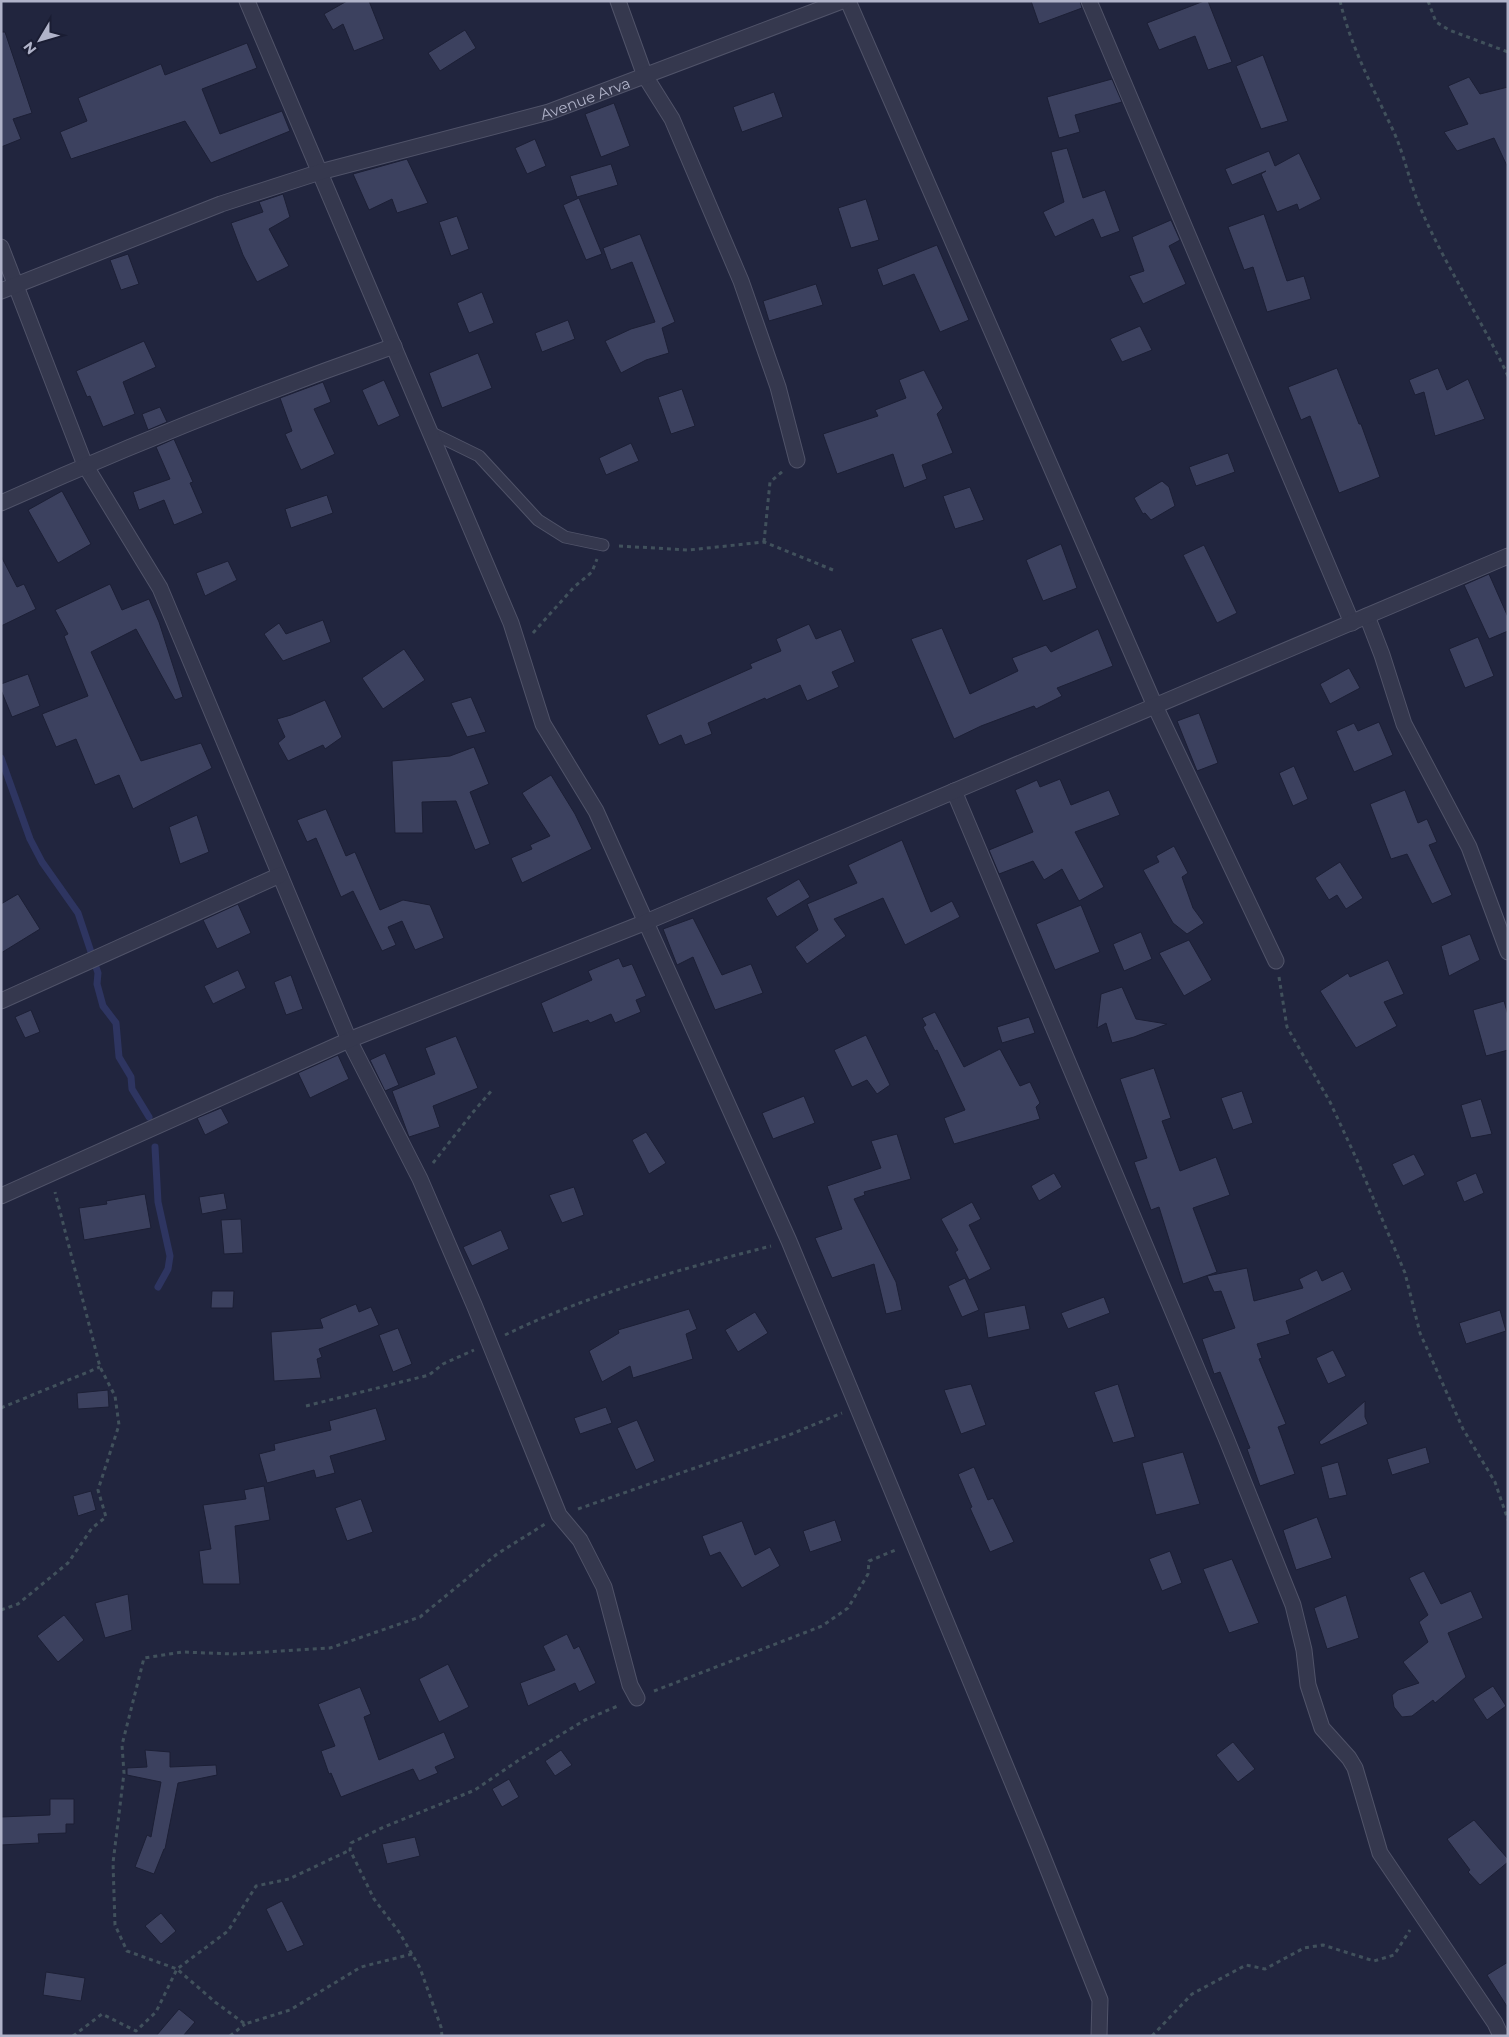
<svg xmlns="http://www.w3.org/2000/svg" width="1509" height="2037" viewBox="0 0 1509 2037" font-family="Montserrat,sans-serif">
<style>
.lines{fill:none;stroke-linecap:round;stroke-linejoin:round}
.stream{stroke:#2e3561;stroke-width:7}
.building{fill:#3c415f;stroke:#1c1f35}
.service-casing{stroke:#505369;stroke-width:13}
.minor-casing{stroke:#505369;stroke-width:17}
.path{stroke:#41515c;stroke-width:3;stroke-dasharray:4 4;stroke-linecap:butt}
.service{stroke:#35384e;stroke-width:11}
.minor{stroke:#35384e;stroke-width:15}
.labels{text-anchor:middle;dominant-baseline:central;stroke-width:4;stroke-linejoin:round;paint-order:stroke}
.street-label{font-size:15px;fill:#b0b3c9;stroke:#1a1d33}
</style>
<rect width="100%" height="100%" fill="#21253e"/>
<g class="lines">
<g class="stream">
<polyline points="1,758 30,839 42,862 78,913 98,973 97,984 103,1006 116,1023 119,1057 131,1077 132,1089 149,1117"/>
<polyline points="155,1147 158,1202 170,1256 168,1269 158,1287"/>
</g>
</g>
<g class="building">
<polygon points="347,1 369,1 384,39 354,51 343,24 333,30 324,14"/>
<polygon points="1031,1 1080,1 1082,8 1039,24"/>
<polygon points="1204,1 1208,1 1232,62 1208,70 1195,36 1159,50 1147,23"/>
<polygon points="465,30 476,48 440,71 428,53"/>
<polygon points="1,32 5,32 32,113 13,119 21,139 1,147"/>
<polygon points="247,43 257,68 202,89 220,134 282,111 290,131 211,163 185,121 71,159 60,132 87,121 78,98 161,64 165,75"/>
<polygon points="1263,55 1288,121 1261,129 1236,66"/>
<polygon points="1469,77 1480,94 1508,87 1508,168 1494,138 1457,151 1444,132 1468,124 1448,86"/>
<polygon points="1112,79 1122,102 1075,115 1080,132 1059,138 1047,97"/>
<polygon points="774,92 783,117 742,132 733,107"/>
<polygon points="614,103 630,146 601,157 585,114"/>
<polygon points="535,139 546,166 527,174 515,148"/>
<polygon points="1067,148 1083,198 1105,190 1120,231 1101,238 1093,219 1055,237 1043,212 1064,202 1051,152"/>
<polygon points="1269,151 1275,166 1299,153 1321,199 1299,210 1297,204 1277,212 1261,174 1266,171 1232,185 1225,169"/>
<polygon points="407,159 428,203 397,213 392,199 369,210 353,174"/>
<polygon points="611,164 618,185 577,197 570,176"/>
<polygon points="283,194 290,217 269,229 289,266 257,282 243,255 231,223 263,212 259,202"/>
<polygon points="579,198 602,254 586,260 563,205"/>
<polygon points="866,199 879,240 851,248 838,208"/>
<polygon points="1264,214 1287,281 1304,276 1311,299 1267,312 1253,267 1244,270 1228,227"/>
<polygon points="457,216 469,249 451,256 439,222"/>
<polygon points="1171,220 1180,240 1169,246 1186,284 1143,304 1129,276 1144,271 1132,237"/>
<polygon points="640,234 675,322 662,328 669,353 646,360 621,373 605,341 631,329 655,322 632,262 611,270 603,248"/>
<polygon points="937,245 969,320 940,332 914,274 883,286 877,269"/>
<polygon points="128,254 139,284 121,290 110,260"/>
<polygon points="816,284 823,305 769,321 763,301"/>
<polygon points="482,292 494,323 469,333 457,303"/>
<polygon points="568,320 575,339 542,352 535,333"/>
<polygon points="1140,326 1152,350 1122,362 1110,339"/>
<polygon points="144,341 156,367 123,382 135,414 103,427 90,396 87,397 76,371"/>
<polygon points="478,353 492,388 442,408 429,373"/>
<polygon points="1337,368 1359,424 1361,424 1380,477 1339,493 1310,416 1301,420 1288,387"/>
<polygon points="1438,368 1447,390 1468,379 1485,419 1435,436 1424,392 1415,395 1409,380"/>
<polygon points="924,370 943,408 937,414 953,453 922,465 927,479 904,488 893,454 837,474 823,434 878,416 875,410 906,398 899,380"/>
<polygon points="384,380 400,416 378,426 362,390"/>
<polygon points="323,382 331,402 314,409 335,454 301,470 285,434 292,431 280,398"/>
<polygon points="682,389 695,426 671,434 658,397"/>
<polygon points="160,407 167,422 148,430 142,414"/>
<polygon points="174,439 193,482 190,483 203,513 174,525 164,500 139,510 133,492 170,479 156,447"/>
<polygon points="631,443 639,461 606,475 599,458"/>
<polygon points="1228,453 1235,472 1196,486 1189,467"/>
<polygon points="1162,481 1169,487 1175,506 1151,520 1145,513 1143,514 1134,498"/>
<polygon points="970,487 984,520 955,529 943,496"/>
<polygon points="62,491 91,544 58,563 28,510"/>
<polygon points="327,495 333,513 291,528 285,509"/>
<polygon points="1061,544 1077,588 1043,601 1026,560"/>
<polygon points="1204,545 1237,613 1217,623 1183,555"/>
<polygon points="1,556 17,587 24,584 36,609 1,626"/>
<polygon points="228,561 237,580 205,596 196,573"/>
<polygon points="1489,574 1508,617 1508,631 1489,639 1464,585"/>
<polygon points="110,584 122,610 149,599 159,622 183,697 175,700 136,629 91,652 141,761 201,743 212,768 133,809 119,775 95,785 76,739 56,747 42,714 88,696 64,636 68,634 55,610"/>
<polygon points="323,620 331,642 283,661 264,634 279,623 286,634"/>
<polygon points="809,624 816,639 841,629 855,662 832,672 839,687 807,701 800,685 766,700 765,698 708,723 712,734 685,745 681,735 659,745 646,715 752,668 750,664 781,651 776,639"/>
<polygon points="942,628 970,694 1018,671 1012,658 1046,645 1051,652 1098,629 1113,666 1057,688 1062,696 1036,709 1034,706 981,726 954,739 911,639"/>
<polygon points="1478,637 1494,676 1465,688 1449,649"/>
<polygon points="404,649 425,680 383,709 362,678"/>
<polygon points="1349,668 1360,688 1330,704 1320,684"/>
<polygon points="28,674 40,706 12,717 1,690 1,684"/>
<polygon points="471,697 486,732 467,737 451,703"/>
<polygon points="325,700 342,737 325,749 323,745 288,761 278,743 285,737 277,719 291,715"/>
<polygon points="1199,713 1218,763 1197,771 1177,721"/>
<polygon points="1379,722 1393,755 1354,772 1336,731 1354,723 1358,731"/>
<polygon points="474,747 489,784 470,792 490,844 475,850 456,801 422,802 423,833 395,833 392,761 450,756"/>
<polygon points="1294,766 1308,799 1293,806 1279,773"/>
<polygon points="551,775 575,814 592,849 522,883 511,858 532,849 530,845 550,836 522,793"/>
<polygon points="1060,779 1071,805 1109,790 1120,815 1075,832 1104,887 1079,901 1062,869 1044,880 1033,861 999,874 989,850 1033,832 1015,790 1037,780 1040,787"/>
<polygon points="1405,790 1418,823 1427,819 1437,842 1429,845 1452,895 1432,904 1407,854 1391,859 1370,804"/>
<polygon points="326,809 346,856 355,852 380,910 403,900 430,905 444,938 415,950 402,921 388,927 396,945 382,951 353,891 341,897 316,838 307,842 297,820"/>
<polygon points="197,815 209,852 180,864 169,827"/>
<polygon points="902,840 931,912 952,901 960,917 905,945 883,898 834,919 846,936 807,964 795,947 818,930 807,904 857,883 848,865"/>
<polygon points="1174,846 1188,873 1182,877 1193,908 1204,923 1187,934 1173,923 1143,870 1159,862 1156,856"/>
<polygon points="1340,862 1363,898 1346,909 1337,895 1329,900 1315,878"/>
<polygon points="799,879 810,897 777,917 766,898"/>
<polygon points="18,894 40,929 1,953 1,904"/>
<polygon points="238,904 251,933 217,949 203,920"/>
<polygon points="1081,905 1100,952 1055,970 1036,924"/>
<polygon points="693,918 722,975 751,964 763,993 715,1010 693,957 677,965 663,929"/>
<polygon points="1141,932 1152,959 1124,971 1113,944"/>
<polygon points="1470,934 1480,960 1449,976 1441,946"/>
<polygon points="1189,940 1212,980 1184,996 1159,953"/>
<polygon points="619,958 623,967 632,964 646,996 636,1000 641,1012 615,1023 611,1014 590,1023 588,1020 553,1033 541,1003 592,980 588,971"/>
<polygon points="1388,960 1404,994 1384,1002 1397,1026 1356,1048 1320,991 1348,973 1350,977"/>
<polygon points="238,970 246,988 213,1004 204,986"/>
<polygon points="291,975 303,1009 286,1015 274,982"/>
<polygon points="1122,987 1136,1019 1167,1024 1134,1037 1112,1043 1106,1023 1097,1028 1101,994"/>
<polygon points="1504,1001 1508,1015 1508,1050 1486,1056 1473,1010"/>
<polygon points="31,1010 40,1032 25,1038 15,1017"/>
<polygon points="935,1012 964,1067 1000,1049 1020,1086 1030,1082 1040,1103 1036,1107 1040,1119 954,1144 944,1118 965,1110 937,1050 935,1051 923,1027 926,1025 922,1018"/>
<polygon points="1029,1017 1035,1033 1002,1043 997,1027"/>
<polygon points="866,1035 890,1085 877,1094 867,1080 852,1087 834,1050"/>
<polygon points="456,1036 478,1088 433,1106 440,1127 409,1137 392,1091 435,1074 425,1048"/>
<polygon points="385,1053 399,1085 385,1091 370,1060"/>
<polygon points="338,1055 349,1079 310,1098 298,1073"/>
<polygon points="1154,1068 1171,1118 1162,1121 1180,1171 1216,1157 1230,1195 1193,1208 1217,1272 1183,1284 1159,1207 1151,1210 1134,1162 1147,1158 1120,1079"/>
<polygon points="1242,1091 1253,1123 1233,1130 1221,1098"/>
<polygon points="804,1096 815,1123 773,1139 762,1113"/>
<polygon points="1481,1099 1492,1134 1471,1138 1461,1105"/>
<polygon points="221,1108 229,1123 205,1135 197,1118"/>
<polygon points="646,1132 666,1163 649,1174 632,1140"/>
<polygon points="897,1134 911,1179 864,1192 865,1195 854,1199 896,1282 902,1310 886,1314 874,1264 832,1278 815,1238 842,1229 827,1186 881,1168 871,1141"/>
<polygon points="1414,1154 1425,1175 1403,1186 1392,1164"/>
<polygon points="1054,1173 1062,1187 1039,1201 1031,1186"/>
<polygon points="1476,1173 1484,1193 1464,1202 1456,1182"/>
<polygon points="574,1187 584,1215 562,1223 549,1195"/>
<polygon points="224,1193 227,1209 202,1214 199,1197"/>
<polygon points="145,1194 151,1228 84,1240 79,1208 107,1204 106,1201"/>
<polygon points="972,1202 981,1219 969,1225 991,1269 969,1280 955,1252 958,1250 941,1219"/>
<polygon points="241,1219 243,1253 224,1254 221,1220"/>
<polygon points="501,1230 509,1249 472,1266 463,1247"/>
<polygon points="1247,1268 1254,1301 1303,1288 1299,1279 1317,1270 1322,1281 1343,1271 1352,1290 1286,1321 1290,1334 1257,1344 1262,1358 1259,1359 1286,1424 1278,1427 1295,1474 1260,1486 1247,1449 1250,1448 1220,1372 1214,1374 1202,1339 1235,1328 1221,1291 1214,1292 1207,1276"/>
<polygon points="965,1278 979,1310 962,1317 948,1286"/>
<polygon points="212,1291 234,1291 233,1308 211,1308"/>
<polygon points="1104,1297 1110,1313 1068,1329 1061,1313"/>
<polygon points="356,1304 359,1312 371,1307 379,1325 319,1349 322,1357 317,1359 321,1378 274,1381 271,1332 323,1328 320,1319"/>
<polygon points="1025,1305 1030,1329 988,1338 984,1313"/>
<polygon points="689,1309 697,1329 686,1334 693,1359 633,1378 630,1366 602,1382 589,1351 619,1333 618,1330"/>
<polygon points="1500,1310 1506,1331 1466,1344 1459,1323"/>
<polygon points="755,1312 768,1333 738,1352 725,1330"/>
<polygon points="398,1328 412,1364 393,1372 379,1335"/>
<polygon points="1333,1350 1346,1376 1328,1384 1316,1358"/>
<polygon points="971,1384 986,1425 961,1434 944,1390"/>
<polygon points="1118,1384 1135,1437 1113,1443 1094,1392"/>
<polygon points="108,1390 109,1407 78,1409 77,1393"/>
<polygon points="1365,1401 1365,1417 1368,1424 1321,1445 1319,1442"/>
<polygon points="606,1407 612,1423 580,1434 574,1418"/>
<polygon points="376,1408 386,1440 330,1456 335,1473 316,1478 314,1470 267,1483 259,1454 275,1450 274,1444 331,1430 329,1421"/>
<polygon points="637,1420 655,1461 636,1470 617,1428"/>
<polygon points="1426,1447 1430,1463 1392,1475 1387,1459"/>
<polygon points="1183,1452 1200,1504 1156,1515 1142,1463"/>
<polygon points="1338,1462 1347,1495 1329,1499 1321,1467"/>
<polygon points="974,1467 988,1500 993,1498 1014,1542 990,1552 970,1508 972,1507 958,1474"/>
<polygon points="264,1486 270,1520 235,1526 240,1584 203,1584 199,1551 211,1549 203,1505 246,1499 244,1490"/>
<polygon points="91,1491 96,1510 78,1516 73,1496"/>
<polygon points="361,1499 373,1532 347,1541 335,1508"/>
<polygon points="1317,1517 1332,1558 1296,1570 1283,1530"/>
<polygon points="835,1520 842,1541 810,1552 803,1531"/>
<polygon points="742,1521 755,1555 770,1547 780,1566 742,1588 720,1552 710,1556 702,1536"/>
<polygon points="1170,1551 1182,1583 1162,1591 1149,1559"/>
<polygon points="1232,1559 1259,1623 1229,1633 1203,1569"/>
<polygon points="1424,1571 1441,1604 1471,1591 1483,1618 1448,1633 1466,1677 1435,1703 1433,1700 1412,1716 1402,1717 1394,1707 1392,1695 1398,1690 1419,1683 1403,1662 1428,1642 1419,1622 1428,1615 1409,1578"/>
<polygon points="128,1594 132,1630 105,1638 95,1603"/>
<polygon points="1346,1595 1359,1638 1327,1649 1314,1608"/>
<polygon points="64,1615 84,1640 58,1662 37,1636"/>
<polygon points="567,1634 574,1649 579,1646 596,1683 579,1692 575,1683 528,1706 520,1683 555,1670 543,1646"/>
<polygon points="448,1664 469,1707 439,1722 419,1679"/>
<polygon points="1493,1686 1506,1706 1487,1720 1473,1699"/>
<polygon points="360,1687 371,1714 364,1717 379,1760 444,1732 455,1758 435,1767 438,1773 419,1781 413,1769 341,1797 331,1773 329,1774 321,1751 335,1746 318,1704"/>
<polygon points="1233,1742 1255,1769 1238,1782 1216,1755"/>
<polygon points="145,1750 170,1752 170,1767 216,1765 217,1775 178,1783 165,1849 164,1849 154,1874 135,1867 147,1835 151,1837 161,1782 127,1775 127,1768 147,1767"/>
<polygon points="561,1750 572,1765 555,1776 545,1761"/>
<polygon points="509,1779 519,1797 502,1807 492,1789"/>
<polygon points="50,1799 74,1799 74,1824 66,1824 66,1833 38,1834 39,1843 1,1845 1,1817 50,1815"/>
<polygon points="1474,1820 1508,1859 1508,1862 1480,1885 1468,1872 1470,1870 1447,1839"/>
<polygon points="415,1837 420,1856 387,1864 382,1844"/>
<polygon points="282,1901 304,1945 287,1952 266,1909"/>
<polygon points="161,1913 176,1931 161,1944 145,1926"/>
<polygon points="1508,1962 1508,2008 1487,1975"/>
<polygon points="46,1972 85,1978 81,2001 43,1995"/>
<polygon points="179,2009 195,2022 183,2036 156,2036"/>
</g>
<g class="lines">
<g class="service-casing">
<polyline id="service" points="430,432 479,456 538,520 565,537 603,545"/>
</g>
<g class="minor-casing">
<g id="minor">
<polyline points="247,1 511,623 543,724 596,811 789,1241 1039,1847 1100,2000 1099,2036"/>
<polyline points="618,1 645,76 672,119 741,281 778,387 797,460"/>
<polyline points="848,1 1155,706 1276,961"/>
<polyline points="1089,1 1352,623"/>
<polyline points="1,247 85,465 160,588 349,1040 420,1179 475,1307 559,1515 580,1540 604,1587 630,1685 637,1698"/>
<path id="s1" d="M 1,291 L 221,204 L 320,172 L 549,112 L 842,1"/>
<path d="M 1,503 C 130,445 261,393 394,346"/>
<polyline points="1367,616 1382,655 1404,724 1469,847 1508,952"/>
<polyline points="954,791 1226,1438 1293,1605 1304,1650 1308,1685 1322,1728 1349,1758 1355,1768 1380,1853 1495,2023 1501,2036"/>
<polyline points="1,1001 280,875"/>
<polyline points="1,1196 349,1040 646,922 1508,556"/>
</g>
</g>
<g class="path">
<path d="M 1340,1 C 1351,47 1372,86 1392,128 C 1404,153 1409,181 1420,207 C 1445,266 1481,318 1508,376"/>
<polyline points="1428,1 1436,22 1449,30 1508,52"/>
<polyline points="764,542 770,482 783,471"/>
<polyline points="619,546 689,550 764,542 833,570"/>
<polyline points="533,633 574,587 592,572 597,559"/>
<polyline points="1279,977 1287,1027 1330,1102 1357,1160 1405,1273 1420,1333 1463,1429 1495,1482 1508,1520"/>
<polyline points="433,1163 474,1111 493,1089"/>
<path d="M 505,1335 C 589,1294 681,1269 771,1246"/>
<polyline points="306,1406 429,1375 443,1364 474,1350"/>
<polyline points="1,1408 100,1367"/>
<polyline points="578,1509 789,1435 842,1413"/>
<polyline points="1,1610 18,1604 68,1563 92,1528 106,1517 98,1490 119,1425 115,1396 100,1367 55,1192"/>
<polyline points="654,1691 822,1626 848,1608 868,1574 869,1561 898,1549"/>
<polyline points="412,1954 361,1967 290,2010 245,2024 215,2002 177,1969 127,1951 115,1925 113,1863 124,1773 122,1745 144,1658 182,1652 234,1654 330,1648 420,1617 497,1554 545,1524"/>
<polyline points="73,2036 102,2014 136,2031 156,2012 177,1969 228,1931 256,1886 289,1879 350,1850"/>
<polyline points="230,2036 245,2024"/>
<polyline points="442,2036 441,2027 420,1968 399,1932 374,1899 350,1850 351,1843 384,1827 475,1790 519,1760 585,1720 620,1705"/>
<polyline points="1152,2036 1192,1994 1246,1965 1265,1969 1304,1948 1323,1945 1374,1961 1394,1955 1410,1930"/>
</g>
<use href="#service" class="service"/>
<use href="#minor" class="minor"/>
</g>
<g class="labels">
<g class="street-label">
<text stroke="none"><textPath href="#s1" startOffset="616">Avenue Arva</textPath></text>
</g>
</g>
<rect width="1509" height="2037" fill="none" stroke="#b0b3c9" stroke-width="5"/>
<g transform="translate(40 40) rotate(232)" stroke="#1a1d33" stroke-width="4" paint-order="stroke">
<path d="M0-4L9 19L0 12L-9 19Z" fill="#b0b3c9"/>
<text y="-8" font-size="14" font-weight="bold" text-anchor="middle" fill="#b0b3c9">N</text>
</g>
</svg>
